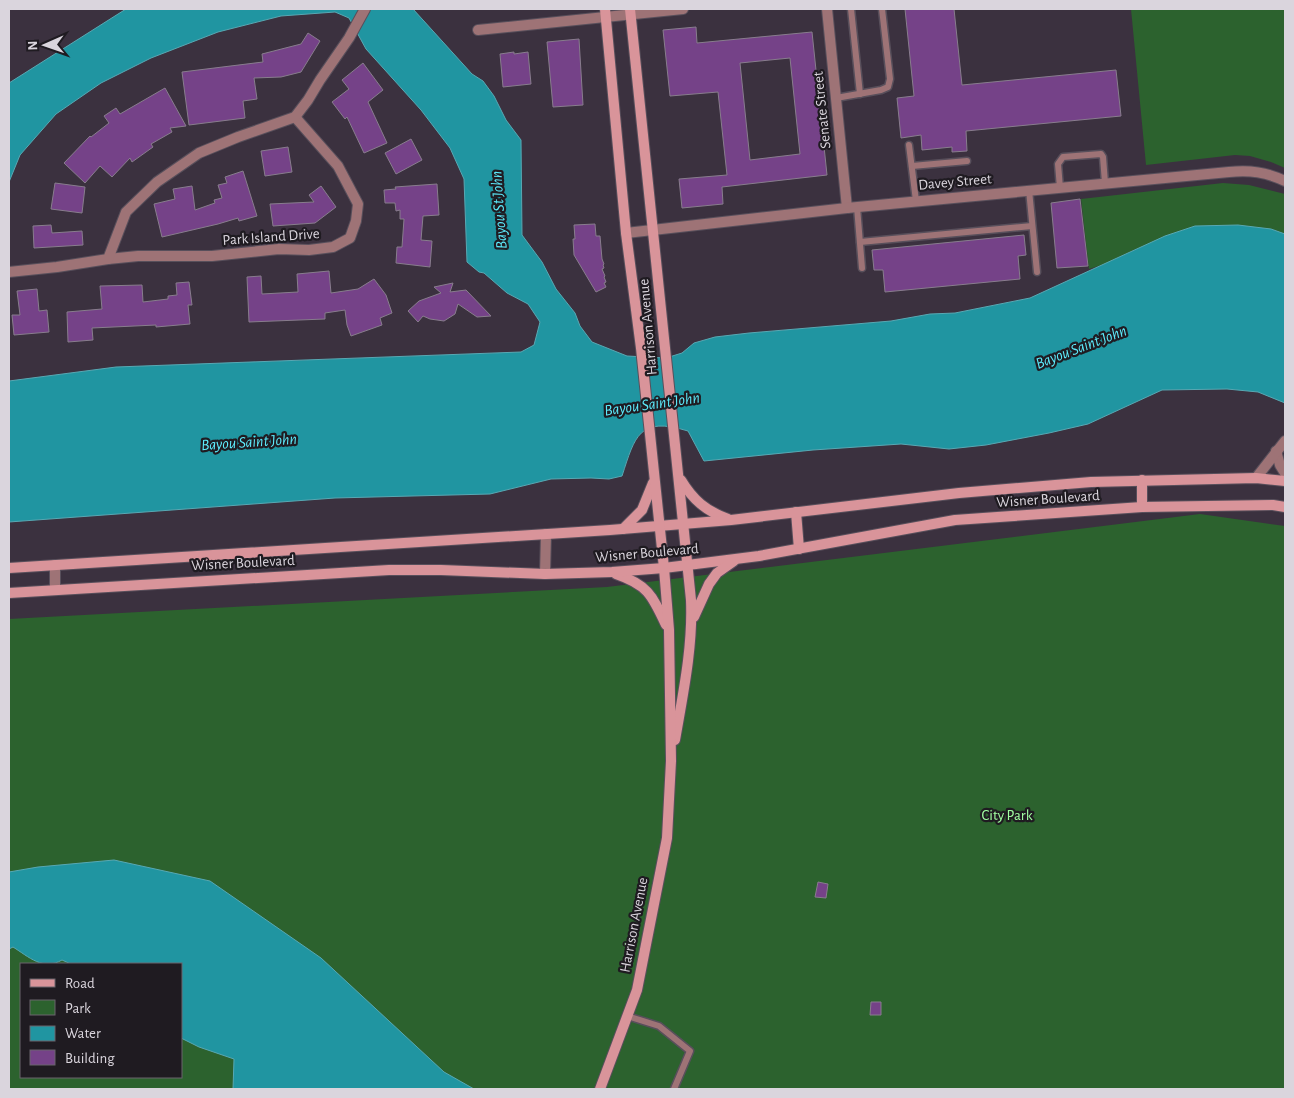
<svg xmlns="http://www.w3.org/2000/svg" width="1294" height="1098" viewBox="0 0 1294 1098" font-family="'Alegreya Sans',sans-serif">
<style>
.green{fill:#2c622e;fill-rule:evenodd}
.water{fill:#2095a1;stroke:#58a8b3}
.building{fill:#754288;stroke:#887d8d;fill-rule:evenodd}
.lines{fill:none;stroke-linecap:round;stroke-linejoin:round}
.lane-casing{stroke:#584f5b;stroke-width:9}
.street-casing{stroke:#584f5b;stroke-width:12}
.secondary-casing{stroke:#584f5b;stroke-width:12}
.lane{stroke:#9e7376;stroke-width:6}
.street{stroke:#9e7376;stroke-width:10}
.secondary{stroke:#d9949a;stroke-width:10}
.labels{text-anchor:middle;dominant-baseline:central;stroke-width:4.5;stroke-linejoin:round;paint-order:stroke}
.street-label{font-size:15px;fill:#dad5dd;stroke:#1f1b21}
.park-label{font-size:15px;fill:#a2ffa2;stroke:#1f1b21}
.water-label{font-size:16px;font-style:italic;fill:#5debfb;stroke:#1f1b21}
</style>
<rect width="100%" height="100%" fill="#3b313f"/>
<g class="green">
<polygon points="1131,9 1285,9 1285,168 1271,162 1250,156 1235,155 1146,165"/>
<polygon points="1223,183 1249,185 1285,194 1285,234 1271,229 1136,249 1105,264 1089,269 1081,199"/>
<path d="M 1200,514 L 1285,526 L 1285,1089 L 9,1089 L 9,619 L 607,587 ZM 21,964 L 181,964 L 181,1077 L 21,1077 Z"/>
</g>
<g class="water">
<path d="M 126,9 L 413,9 L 472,74 L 483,81 L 494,96 L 506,120 L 521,140 L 522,235 L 542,262 L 556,289 L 575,313 L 580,326 L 592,342 L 627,356 L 666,358 L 682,353 L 694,343 L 715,337 L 749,333 L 891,321 L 930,314 L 955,313 L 1030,298 L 1165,236 L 1195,226 L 1238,225 L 1271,229 L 1285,234 L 1285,403 L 1258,392 L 1227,389 L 1162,390 L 1088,424 L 1049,433 L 986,445 L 949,449 L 901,444 L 813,450 L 704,461 L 688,431 C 639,416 635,436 622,476 L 609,479 L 591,478 L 551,479 L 490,494 L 335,498 L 9,522 L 9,381 L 116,367 L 521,352 L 534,345 L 540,322 L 528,304 L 507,293 L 484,273 L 479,272 L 467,262 L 464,179 L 450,148 L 421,110 L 366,49 L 349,18 L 335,12 L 281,16 L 218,32 L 151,58 L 101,83 L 56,114 L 20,155 L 9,182 L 9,83 Z"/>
<path d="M 114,860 L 210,881 L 321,958 L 444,1072 L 474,1089 L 233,1089 L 234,1059 L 199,1047 L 181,1038 L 181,964 L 71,964 L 62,960 C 43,971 29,957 13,947 L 9,949 L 9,872 L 38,867 Z"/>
</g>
<g class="building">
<polygon points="905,9 954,9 962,85 1116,70 1121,116 966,131 967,151 952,152 952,147 922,150 921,135 901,138 897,98 914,96"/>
<path d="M 696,27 L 697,43 L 812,32 L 827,175 L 722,187 L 723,204 L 682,208 L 679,179 L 727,175 L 718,92 L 670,96 L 663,30 ZM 790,58 L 800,154 L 750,160 L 740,63 Z"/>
<polygon points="308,33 320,41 301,72 281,77 254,78 257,99 243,101 245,118 189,125 182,72 263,62 262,54 301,44"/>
<polygon points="579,39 583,105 553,107 547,42"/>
<polygon points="514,52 514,54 528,52 531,84 503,87 500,54"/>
<polygon points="363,63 383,90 368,102 387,143 364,153 347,117 345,119 332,102 349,89 342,80"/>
<polygon points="165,88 186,126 170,128 172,132 151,144 153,147 132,162 130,158 112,177 100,166 85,183 64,163 90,136 91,137 109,123 104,116 116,108 120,114"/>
<polygon points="411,139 422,160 396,174 385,153"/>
<polygon points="288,147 292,172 265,176 261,151"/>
<polygon points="243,171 257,216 239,221 238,218 218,224 162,237 154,204 175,199 173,189 192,186 195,210 215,203 214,200 222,198 218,185 227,183 225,177"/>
<polygon points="55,183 85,187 82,213 51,209"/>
<polygon points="437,184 439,215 423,216 421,240 432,241 430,267 396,263 397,247 402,247 404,219 400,219 400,210 396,211 395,203 385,203 384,190 396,189 395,187"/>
<polygon points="321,186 336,207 315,223 273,226 270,204 314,202 309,195"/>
<polygon points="1080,199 1088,266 1057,268 1051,203"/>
<polygon points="595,224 596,236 600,236 602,259 604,264 603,265 604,268 602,269 605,276 604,277 606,282 604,283 606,287 596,292 574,255 573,239 575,239 574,225"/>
<polygon points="51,225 52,233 82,231 83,245 34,248 33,226"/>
<polygon points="1024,235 1026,255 1018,256 1020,279 885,292 883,270 874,270 872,250"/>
<polygon points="329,271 331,293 358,289 374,279 386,295 392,313 380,318 382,325 351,336 347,325 345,310 325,313 325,319 249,322 247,277 261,276 262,294 298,292 297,274"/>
<polygon points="189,282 192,305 188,305 190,324 156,327 156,325 92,328 93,340 68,342 67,312 102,309 100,286 142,285 143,302 168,299 168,296 177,295 176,283"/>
<polygon points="453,283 450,292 466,290 491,316 477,317 458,304 455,314 444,321 430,319 423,316 418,322 408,311 419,301 441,293 434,287"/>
<polygon points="37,289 39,311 47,310 49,332 14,335 12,315 20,315 17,291"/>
<polygon points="818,882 828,884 826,898 815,897"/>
<polygon points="871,1002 881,1002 881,1015 870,1015"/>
</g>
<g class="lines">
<g class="lane-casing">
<g id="lane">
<polyline points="851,9 860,94"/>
<polyline points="836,98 881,90 888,87 890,79 882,9"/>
<polyline points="909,145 916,201"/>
<polyline points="912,166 967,161"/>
<polyline points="1060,188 1058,164 1063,157 1101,154 1103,157 1105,183"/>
<polyline points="1029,190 1037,272"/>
<polyline points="857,207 862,268"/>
<polyline points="860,242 1032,226"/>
<polyline points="627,1016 659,1026 690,1051 674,1089"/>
</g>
</g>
<g class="street-casing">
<g id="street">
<polyline points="827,9 847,208"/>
<polyline points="478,30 683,9"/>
<path d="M 626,233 L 847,208 L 1229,172 C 1250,170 1266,172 1285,181"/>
<polyline points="108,259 138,256 212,256 279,249 309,250 333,247 350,238 356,221 358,204 338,166 295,117"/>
<polyline points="9,272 57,267 108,259 126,212 157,182 199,153 238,137 295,117 308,100 320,80 349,38 365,9"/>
<polyline points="1276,451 1280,465 1285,473"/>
<polyline points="1256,478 1285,441"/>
<polyline points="55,565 55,589"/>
<polyline points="545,574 546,534"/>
</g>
</g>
<g class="secondary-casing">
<g id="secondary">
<path d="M 630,9 L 691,600 C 693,647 683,694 675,740"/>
<path d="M 681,480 C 693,500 706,511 728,519"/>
<polyline points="1142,480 1142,507"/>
<polyline points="796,512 799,549"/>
<polyline points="623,529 642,510 653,483"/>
<polyline points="9,568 610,530 731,520 959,493 1091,482 1256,478 1285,481"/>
<path d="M 616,574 C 648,585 652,595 666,625"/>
<polyline points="9,593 389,570 441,570 545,574 612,572 664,568 759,556 955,520 1142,507 1273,505 1285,507"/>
<polyline points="694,617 709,584 717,573 734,561"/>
<polyline points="600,1089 637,990 667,838 671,761 669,630 664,568 641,348 626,233 605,9"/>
</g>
</g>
<use href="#lane" class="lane"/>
<use href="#street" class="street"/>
<use href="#secondary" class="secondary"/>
</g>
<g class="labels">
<g class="street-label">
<text transform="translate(822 110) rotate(-96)">Senate Street</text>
<text transform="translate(955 182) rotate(-5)">Davey Street</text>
<text transform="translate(271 237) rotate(-4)">Park Island Drive</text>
<text transform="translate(648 327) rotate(-95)">Harrison Avenue</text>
<text transform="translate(1048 499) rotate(-4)">Wisner Boulevard</text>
<text transform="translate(647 553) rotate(-5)">Wisner Boulevard</text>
<text transform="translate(243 563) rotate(-3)">Wisner Boulevard</text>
<text transform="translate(634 925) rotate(-79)">Harrison Avenue</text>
</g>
<g class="park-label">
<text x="1007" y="815">City Park</text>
</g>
<g class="water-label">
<text transform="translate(499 210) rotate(-94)">Bayou St John</text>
<text transform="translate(1081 347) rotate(-21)">Bayou Saint John</text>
<text transform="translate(652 404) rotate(-8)">Bayou Saint John</text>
<text transform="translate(249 442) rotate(-4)">Bayou Saint John</text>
</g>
</g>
<rect width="1294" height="1098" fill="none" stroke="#dad5dd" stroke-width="20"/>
<rect x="20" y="963" width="162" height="115" fill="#1f1b21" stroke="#6a656c"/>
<rect x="30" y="979" width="25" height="8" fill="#d9949a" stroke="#6a656c"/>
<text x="65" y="988" font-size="15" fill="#dad5dd">Road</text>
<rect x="30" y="1000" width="25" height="15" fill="#2c622e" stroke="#6a656c"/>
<text x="65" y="1013" font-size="15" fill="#dad5dd">Park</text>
<rect x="30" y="1026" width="25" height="15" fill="#2095a1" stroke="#6a656c"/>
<text x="65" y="1038" font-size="15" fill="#dad5dd">Water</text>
<rect x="30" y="1050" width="25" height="15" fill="#754288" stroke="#6a656c"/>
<text x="65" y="1063" font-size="15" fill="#dad5dd">Building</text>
<g transform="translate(45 45) rotate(268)" stroke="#1f1b21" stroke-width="4" paint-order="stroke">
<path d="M0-4L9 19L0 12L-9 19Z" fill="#dad5dd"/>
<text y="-8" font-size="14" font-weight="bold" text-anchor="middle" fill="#dad5dd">N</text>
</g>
</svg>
